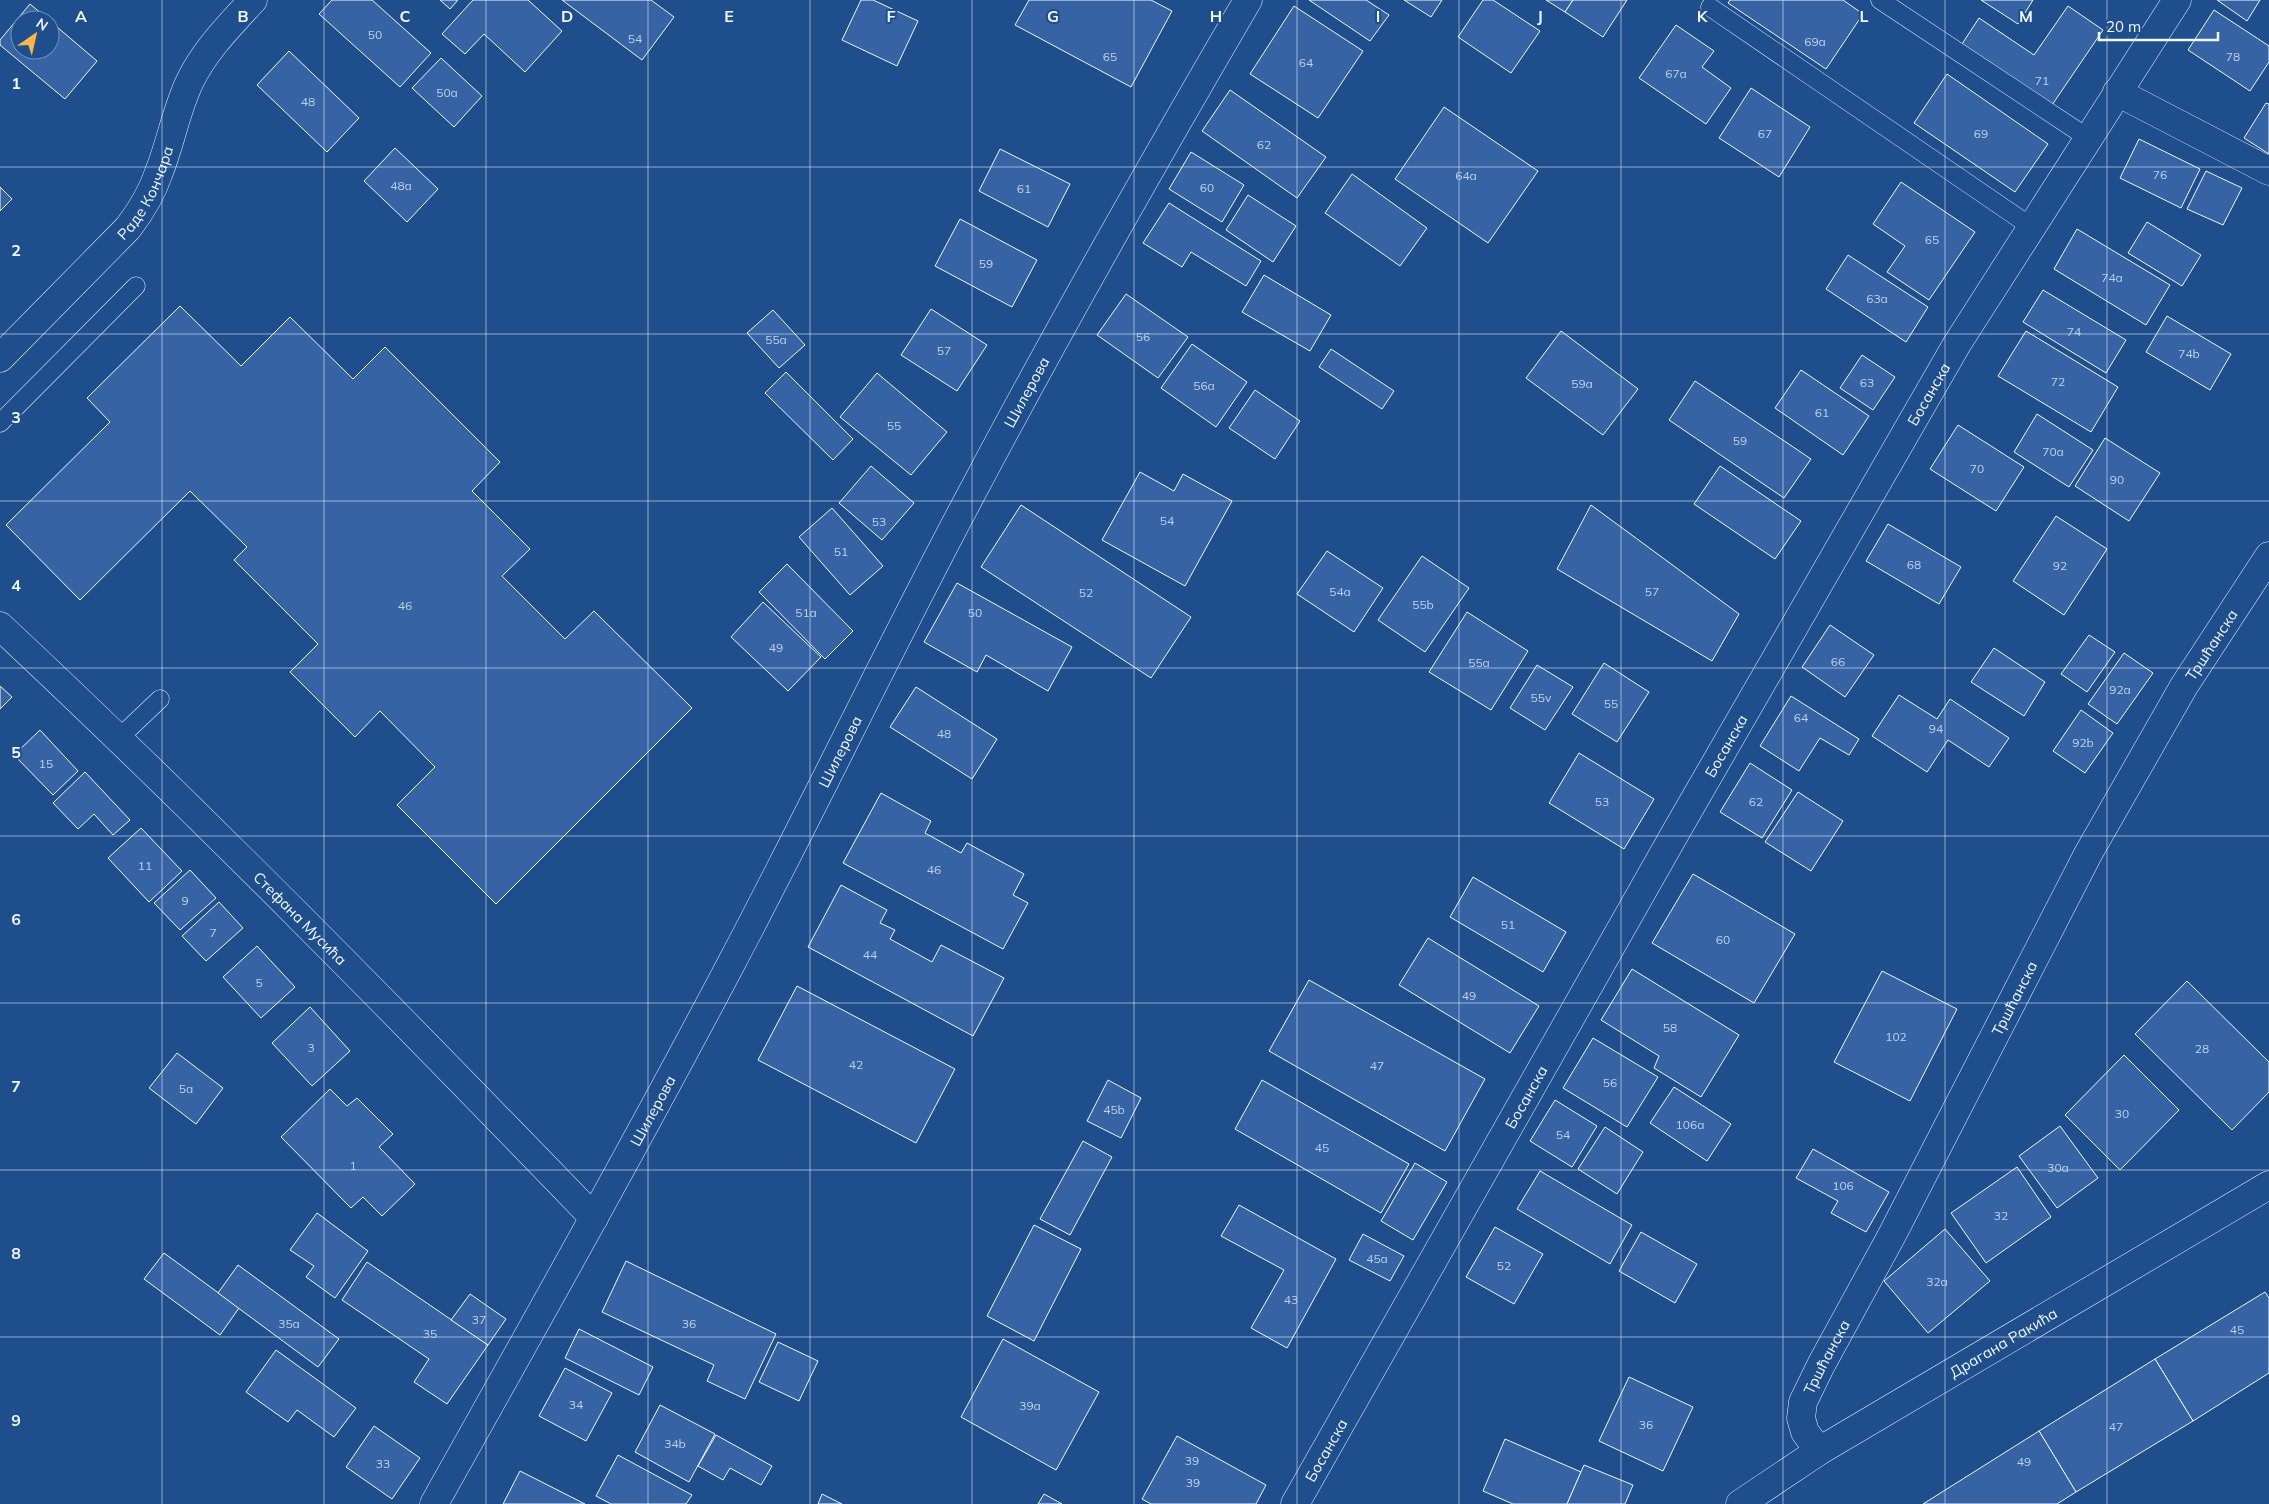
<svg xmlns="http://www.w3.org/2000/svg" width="2269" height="1504" viewBox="0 0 2269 1504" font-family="Mulish,sans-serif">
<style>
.building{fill:#3563a3;stroke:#f2f6ff}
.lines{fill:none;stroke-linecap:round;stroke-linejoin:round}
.lane-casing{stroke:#f2f6ff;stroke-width:19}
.street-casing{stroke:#f2f6ff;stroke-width:29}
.secondary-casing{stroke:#f2f6ff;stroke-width:29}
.lane{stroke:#1f4e8c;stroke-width:18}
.street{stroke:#1f4e8c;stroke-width:28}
.secondary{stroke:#1f4e8c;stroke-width:28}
.grid{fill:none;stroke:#f2f6ff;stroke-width:1;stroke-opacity:0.55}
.labels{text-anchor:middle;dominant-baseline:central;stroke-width:4;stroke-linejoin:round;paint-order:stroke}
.number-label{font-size:12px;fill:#c3d1e8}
.street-label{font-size:15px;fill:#f2f6ff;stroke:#1f4e8c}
.grid-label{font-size:16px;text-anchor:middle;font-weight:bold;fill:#f2f6ff;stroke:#1f4e8c;stroke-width:4;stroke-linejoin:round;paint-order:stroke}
</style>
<rect width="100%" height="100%" fill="#1f4e8c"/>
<g class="building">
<polygon points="332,0 372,0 431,53 400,87 319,14"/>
<polygon points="440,0 458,0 450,9"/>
<polygon points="473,0 528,0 562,31 525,72 484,34 465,54 442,34"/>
<polygon points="562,0 651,0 674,17 642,60"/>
<polygon points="861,0 873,0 918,21 897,66 842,40"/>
<polygon points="1029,0 1151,0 1172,11 1131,87 1015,25"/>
<polygon points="1309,0 1366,0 1389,15 1370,41"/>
<polygon points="1404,0 1442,0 1431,17"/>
<polygon points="1483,0 1493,0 1540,31 1511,73 1458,37"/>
<polygon points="1546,0 1573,0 1565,12"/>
<polygon points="1573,0 1627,0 1603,37 1565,12"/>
<polygon points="1730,0 1843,0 1863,14 1826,69 1728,3"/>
<polygon points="1981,0 2033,0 2018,24"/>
<polygon points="2217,0 2260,0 2247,21"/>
<polygon points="30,4 49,20 20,20 20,50 50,50 50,21 97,61 65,99 0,45 0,40"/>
<polygon points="1294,6 1363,51 1318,118 1250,74"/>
<polygon points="2068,6 2103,30 2052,105 1962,44 1979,18 2034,55"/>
<polygon points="2214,10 2269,46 2269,62 2250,91 2188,50"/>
<polygon points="1676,25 1714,51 1702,67 1731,88 1706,124 1639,78"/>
<polygon points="289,51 359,118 327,152 257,85"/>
<polygon points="441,58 482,96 454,127 412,88"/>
<polygon points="1947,74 2048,144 2015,192 1914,123"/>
<polygon points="1751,88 1810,127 1779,177 1719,138"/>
<polygon points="1230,90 1326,157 1297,198 1202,131"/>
<polygon points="2266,103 2269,104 2269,154 2244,138"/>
<polygon points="1444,107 1538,171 1488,243 1395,179"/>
<polygon points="2139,139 2200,169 2181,208 2120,178"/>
<polygon points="395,148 438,189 407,222 364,181"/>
<polygon points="1000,149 1070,184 1048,227 979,191"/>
<polygon points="1191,152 1244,185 1222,222 1169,189"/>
<polygon points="2206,171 2242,188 2223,225 2187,209"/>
<polygon points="1352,174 1427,228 1400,266 1325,213"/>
<polygon points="1901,182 1975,232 1929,300 1887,272 1905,246 1873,224"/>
<polygon points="0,187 12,199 0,211"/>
<polygon points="1248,195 1296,226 1273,262 1226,230"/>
<polygon points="1169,203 1261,261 1246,286 1191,252 1182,267 1143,243"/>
<polygon points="960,219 1037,260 1012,307 935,266"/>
<polygon points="2147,222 2201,255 2182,286 2128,253"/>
<polygon points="2077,229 2170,285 2146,325 2054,269"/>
<polygon points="1848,255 1928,307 1906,342 1826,289"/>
<polygon points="1264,275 1331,315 1310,351 1242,312"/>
<polygon points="2043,290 2126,340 2106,373 2023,322"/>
<polygon points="1126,294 1188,337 1158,378 1097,335"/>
<polygon points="180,306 241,366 290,317 353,379 385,347 500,462 472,491 530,549 502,576 565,639 594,611 692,708 496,904 397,805 435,767 380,711 355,737 290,672 318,644 234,560 247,547 190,491 80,600 6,525 110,422 87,398"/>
<polygon points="931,309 987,345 957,391 901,355"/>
<polygon points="773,310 805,345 779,368 747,333"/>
<polygon points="2167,316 2231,354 2210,390 2146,352"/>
<polygon points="1561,331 1638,389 1603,435 1526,378"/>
<polygon points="2026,331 2118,387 2091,432 1998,376"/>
<polygon points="1192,344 1247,382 1216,427 1161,388"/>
<polygon points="1331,349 1394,391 1382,409 1319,367"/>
<polygon points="1862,355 1895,377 1873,410 1840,388"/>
<polygon points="1801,370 1869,416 1843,455 1775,408"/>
<polygon points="786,372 853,439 833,460 765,393"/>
<polygon points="877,373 947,432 911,475 840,417"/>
<polygon points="1695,381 1811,459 1784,498 1669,420"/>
<polygon points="1255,390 1300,421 1275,459 1229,428"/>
<polygon points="2037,414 2093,450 2069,487 2014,452"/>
<polygon points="1958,425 2024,467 1996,511 1930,469"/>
<polygon points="2105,438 2160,473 2129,521 2075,486"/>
<polygon points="871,466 914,503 882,540 839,503"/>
<polygon points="1720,466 1801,521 1775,559 1694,504"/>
<polygon points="1140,472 1174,491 1183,474 1232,501 1185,586 1102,540"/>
<polygon points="1021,505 1191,617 1151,678 981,567"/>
<polygon points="1591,505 1739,614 1712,661 1557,569"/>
<polygon points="832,508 883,566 850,595 799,537"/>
<polygon points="2056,516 2107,549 2064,615 2013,581"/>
<polygon points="1888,524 1961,567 1939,604 1866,561"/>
<polygon points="1327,551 1383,588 1354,632 1297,594"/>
<polygon points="1422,556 1469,588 1425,652 1378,620"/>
<polygon points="787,564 853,631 825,659 759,592"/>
<polygon points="957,583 1072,647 1048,691 986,655 977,672 924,642"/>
<polygon points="763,602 821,657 788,691 731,637"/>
<polygon points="1467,612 1528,651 1491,710 1429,672"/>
<polygon points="1830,625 1874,655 1845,697 1802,667"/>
<polygon points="2089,635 2115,652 2087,692 2061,674"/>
<polygon points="1994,648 2045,682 2024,716 1971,682"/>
<polygon points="2124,653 2153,673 2117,724 2088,704"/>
<polygon points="1604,663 1649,692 1617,742 1572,714"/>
<polygon points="1537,665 1573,687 1545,730 1510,708"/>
<polygon points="0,686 12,697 0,709"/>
<polygon points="916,687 997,739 972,779 890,727"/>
<polygon points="1899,695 1937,719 1950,699 2009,738 1989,767 1948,740 1927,772 1872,736"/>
<polygon points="1791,696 1859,739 1849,755 1820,738 1799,771 1760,746"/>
<polygon points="2081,710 2113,733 2085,773 2053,751"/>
<polygon points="40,730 78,771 53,795 14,755"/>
<polygon points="1579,753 1654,799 1624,849 1549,803"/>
<polygon points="1750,763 1792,790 1762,838 1720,812"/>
<polygon points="85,772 130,820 113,835 94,814 78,829 53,803"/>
<polygon points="1798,792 1843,821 1811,871 1765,842"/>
<polygon points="881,793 931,821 925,833 961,853 967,843 1024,874 1013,895 1028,903 1003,949 843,863"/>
<polygon points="141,828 182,871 149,902 108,858"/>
<polygon points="190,870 216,898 180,930 154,903"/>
<polygon points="1693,874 1795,934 1754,1003 1652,943"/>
<polygon points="1473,877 1566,932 1543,972 1450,917"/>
<polygon points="841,885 887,910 880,923 895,930 890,939 932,962 941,945 1004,978 973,1036 808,947"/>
<polygon points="219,902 243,928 206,961 182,936"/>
<polygon points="1428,938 1539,1006 1510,1053 1399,985"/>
<polygon points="257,946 295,987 261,1018 223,977"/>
<polygon points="1632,969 1739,1035 1701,1097 1654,1068 1659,1056 1601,1020"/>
<polygon points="1882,971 1957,1009 1910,1101 1834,1062"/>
<polygon points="1309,980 1485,1079 1445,1151 1269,1051"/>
<polygon points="2187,981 2269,1062 2269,1092 2232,1130 2135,1034"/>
<polygon points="797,986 955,1069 916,1143 758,1060"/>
<polygon points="310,1007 350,1051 312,1086 272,1043"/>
<polygon points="1593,1038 1658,1077 1627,1127 1563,1088"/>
<polygon points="177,1053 223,1088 196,1124 149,1088"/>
<polygon points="2124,1055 2179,1110 2120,1170 2065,1115"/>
<polygon points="1108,1080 1141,1098 1121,1138 1087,1121"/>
<polygon points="1262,1080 1409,1164 1381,1213 1235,1129"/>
<polygon points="1674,1087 1731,1124 1707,1161 1650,1123"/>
<polygon points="330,1089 347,1106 357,1098 393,1134 379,1147 415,1184 382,1216 363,1197 351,1208 281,1137"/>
<polygon points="1555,1100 1597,1126 1572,1167 1530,1141"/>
<polygon points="2060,1126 2098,1178 2057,1208 2019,1156"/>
<polygon points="1605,1127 1643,1152 1617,1194 1578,1169"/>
<polygon points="1083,1141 1112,1157 1070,1235 1040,1219"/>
<polygon points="1813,1149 1889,1192 1866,1232 1831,1213 1838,1201 1796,1178"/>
<polygon points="1415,1163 1447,1182 1413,1240 1381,1221"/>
<polygon points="2017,1167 2051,1217 1986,1263 1951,1213"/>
<polygon points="1540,1171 1632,1225 1610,1264 1517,1209"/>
<polygon points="1239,1205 1336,1259 1287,1348 1251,1328 1284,1270 1221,1236"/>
<polygon points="317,1213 368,1251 335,1298 306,1277 314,1266 290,1250"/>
<polygon points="1034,1225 1081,1249 1034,1341 987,1316"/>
<polygon points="1495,1227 1543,1254 1514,1304 1466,1277"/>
<polygon points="1945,1229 1990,1281 1928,1333 1884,1281"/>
<polygon points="1641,1232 1697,1264 1675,1303 1619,1271"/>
<polygon points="1363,1234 1404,1256 1390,1281 1349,1260"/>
<polygon points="164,1253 239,1308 220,1335 144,1279"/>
<polygon points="626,1261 776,1334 745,1399 707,1381 714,1365 602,1312"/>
<polygon points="367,1262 488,1345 447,1404 414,1382 429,1359 342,1300"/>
<polygon points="238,1265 339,1339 318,1367 218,1293"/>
<polygon points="2265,1292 2269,1298 2269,1373 2193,1421 2155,1359"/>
<polygon points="470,1294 506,1319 488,1345 451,1320"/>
<polygon points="579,1329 653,1367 639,1395 565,1358"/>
<polygon points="1003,1339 1099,1392 1056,1470 961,1417"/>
<polygon points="778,1342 818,1361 799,1401 759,1382"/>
<polygon points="276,1350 356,1408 334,1437 297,1410 288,1422 246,1392"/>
<polygon points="2155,1359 2193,1421 2076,1492 2039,1431"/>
<polygon points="565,1368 612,1393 586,1441 539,1416"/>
<polygon points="1629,1377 1693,1407 1663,1471 1599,1441"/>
<polygon points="660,1405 715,1434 689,1482 635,1452"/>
<polygon points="374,1426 420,1458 392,1499 346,1467"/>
<polygon points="2039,1431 2076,1492 2057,1504 1923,1504"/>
<polygon points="716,1435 772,1466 761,1485 730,1468 723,1480 698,1466"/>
<polygon points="1177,1436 1266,1485 1256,1504 1151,1504 1142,1499"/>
<polygon points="1505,1439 1581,1472 1567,1504 1513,1504 1483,1491"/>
<polygon points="618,1455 692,1495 686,1504 611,1504 596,1496"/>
<polygon points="1584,1465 1633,1485 1625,1504 1567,1504"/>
<polygon points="520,1471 585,1504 503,1504"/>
<polygon points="822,1494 842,1504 818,1504"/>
<polygon points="1044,1494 1062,1504 1038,1504"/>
</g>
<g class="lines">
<g class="lane-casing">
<g id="lane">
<polyline points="1880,0 2088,138"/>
<polyline points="1710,7 2033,228"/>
<polyline points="0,423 136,286"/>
<polyline points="119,738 160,699"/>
</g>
</g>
<g class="street-casing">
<g id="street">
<polyline points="2117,92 2269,171"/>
<path id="s1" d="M 0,626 C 204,817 400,1017 594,1218"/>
<path id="s2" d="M 1819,1451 L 1805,1432 L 1801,1418 L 1803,1402 L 1821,1365 L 1892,1235 L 2088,854 L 2184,686 L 2269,556"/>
<path id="s3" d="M 434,1504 C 535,1324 636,1144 732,962 C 815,805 891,644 975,487 C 1062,323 1154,161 1248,0"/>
<path id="s4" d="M 1295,1504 L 1677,830 L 1957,344 L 2177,0"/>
<path id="s5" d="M 1740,1504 L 1819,1451 L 2269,1185"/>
</g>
</g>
<g class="secondary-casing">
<g id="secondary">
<path id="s6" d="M 0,358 L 128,228 C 141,211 152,193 159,172 C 171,142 176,110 190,81 C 205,50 230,25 253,0"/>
</g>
</g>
<use href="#lane" class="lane"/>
<use href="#street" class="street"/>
<use href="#secondary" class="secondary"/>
</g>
<path class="grid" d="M 162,0 L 162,1504M 324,0 L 324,1504M 486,0 L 486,1504M 648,0 L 648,1504M 810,0 L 810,1504M 972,0 L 972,1504M 1134,0 L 1134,1504M 1297,0 L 1297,1504M 1459,0 L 1459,1504M 1621,0 L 1621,1504M 1783,0 L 1783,1504M 1945,0 L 1945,1504M 2107,0 L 2107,1504M 0,167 L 2269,167M 0,334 L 2269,334M 0,501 L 2269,501M 0,668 L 2269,668M 0,836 L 2269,836M 0,1003 L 2269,1003M 0,1170 L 2269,1170M 0,1337 L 2269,1337"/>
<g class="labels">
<g class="number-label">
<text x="375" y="34">50</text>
<text x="635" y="38">54</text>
<text x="1815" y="41">69a</text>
<text x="1110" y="56">65</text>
<text x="2233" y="56">78</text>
<text x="1306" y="62">64</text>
<text x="1676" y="73">67a</text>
<text x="2042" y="80">71</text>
<text x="447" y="92">50a</text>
<text x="308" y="101">48</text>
<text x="1765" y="133">67</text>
<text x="1981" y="133">69</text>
<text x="1264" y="144">62</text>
<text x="2160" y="174">76</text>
<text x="1466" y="175">64a</text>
<text x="401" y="185">48a</text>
<text x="1207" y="187">60</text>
<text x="1024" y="188">61</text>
<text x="1932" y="239">65</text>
<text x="986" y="263">59</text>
<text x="2112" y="277">74a</text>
<text x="1877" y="298">63a</text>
<text x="2074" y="331">74</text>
<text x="1143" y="336">56</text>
<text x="776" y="339">55a</text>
<text x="944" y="350">57</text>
<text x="2189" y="353">74b</text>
<text x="2058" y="381">72</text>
<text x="1867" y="382">63</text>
<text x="1582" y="383">59a</text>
<text x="1204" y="385">56a</text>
<text x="1822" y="412">61</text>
<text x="894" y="425">55</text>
<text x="1740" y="440">59</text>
<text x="2053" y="451">70a</text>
<text x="1977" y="468">70</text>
<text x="2117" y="479">90</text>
<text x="1167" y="520">54</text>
<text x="879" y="521">53</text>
<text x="841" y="551">51</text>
<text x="1914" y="564">68</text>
<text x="2060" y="565">92</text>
<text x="1340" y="591">54a</text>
<text x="1652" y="591">57</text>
<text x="1086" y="592">52</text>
<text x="1423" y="604">55b</text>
<text x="405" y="605">46</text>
<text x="806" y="612">51a</text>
<text x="975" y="612">50</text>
<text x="776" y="647">49</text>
<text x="1838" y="661">66</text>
<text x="1479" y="662">55a</text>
<text x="2120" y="689">92a</text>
<text x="1541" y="697">55v</text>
<text x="1611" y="703">55</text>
<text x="1801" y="717">64</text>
<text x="1936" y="728">94</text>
<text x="944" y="733">48</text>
<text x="2083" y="742">92b</text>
<text x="46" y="763">15</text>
<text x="1602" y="801">53</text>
<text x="1756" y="801">62</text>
<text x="145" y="865">11</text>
<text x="934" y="869">46</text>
<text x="185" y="900">9</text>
<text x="1508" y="924">51</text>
<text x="213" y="932">7</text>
<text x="1723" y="939">60</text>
<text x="870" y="954">44</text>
<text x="259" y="982">5</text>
<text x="1469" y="995">49</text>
<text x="1670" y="1027">58</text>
<text x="1896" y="1036">102</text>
<text x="311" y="1047">3</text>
<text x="2202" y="1048">28</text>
<text x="856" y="1064">42</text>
<text x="1377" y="1065">47</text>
<text x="1610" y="1082">56</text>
<text x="186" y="1088">5a</text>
<text x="1114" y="1109">45b</text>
<text x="2122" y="1113">30</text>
<text x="1690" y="1124">106a</text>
<text x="1563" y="1134">54</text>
<text x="1322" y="1147">45</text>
<text x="353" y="1165">1</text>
<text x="2058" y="1167">30a</text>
<text x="1843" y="1185">106</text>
<text x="2001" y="1215">32</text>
<text x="1377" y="1258">45a</text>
<text x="1504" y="1265">52</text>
<text x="1937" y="1281">32a</text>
<text x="1291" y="1299">43</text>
<text x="479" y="1319">37</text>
<text x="289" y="1323">35a</text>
<text x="689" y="1323">36</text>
<text x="2237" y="1329">45</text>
<text x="430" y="1333">35</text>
<text x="576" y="1404">34</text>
<text x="1030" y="1405">39a</text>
<text x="1646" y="1424">36</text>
<text x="2116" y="1426">47</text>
<text x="675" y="1443">34b</text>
<text x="1192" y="1460">39</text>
<text x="2024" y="1461">49</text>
<text x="383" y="1463">33</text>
<text x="1193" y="1482">39</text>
</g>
<g class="street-label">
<text stroke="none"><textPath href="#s6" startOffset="222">Раде Кончара</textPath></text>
<text stroke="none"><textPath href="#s3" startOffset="1260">Шилерова</textPath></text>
<text stroke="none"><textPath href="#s4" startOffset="1278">Босанска</textPath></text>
<text stroke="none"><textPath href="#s2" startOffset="915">Тршћанска</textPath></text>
<text stroke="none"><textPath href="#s4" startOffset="872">Босанска</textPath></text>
<text stroke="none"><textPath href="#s3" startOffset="855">Шилерова</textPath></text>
<text stroke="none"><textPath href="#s1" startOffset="419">Стефана Мусића</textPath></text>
<text stroke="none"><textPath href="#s2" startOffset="510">Тршћанска</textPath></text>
<text stroke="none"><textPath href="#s4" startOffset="468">Босанска</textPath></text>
<text stroke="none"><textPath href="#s3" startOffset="450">Шилерова</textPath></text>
<text stroke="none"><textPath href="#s5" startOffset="309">Драгана Ракића</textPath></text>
<text stroke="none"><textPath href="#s2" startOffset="105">Тршћанска</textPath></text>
<text stroke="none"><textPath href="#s4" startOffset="62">Босанска</textPath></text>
</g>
</g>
<g class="grid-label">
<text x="81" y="22">A</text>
<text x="243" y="22">B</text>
<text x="405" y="22">C</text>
<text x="567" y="22">D</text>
<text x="729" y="22">E</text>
<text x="891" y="22">F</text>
<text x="1053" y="22">G</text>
<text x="1216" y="22">H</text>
<text x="1378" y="22">I</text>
<text x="1540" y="22">J</text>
<text x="1702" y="22">K</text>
<text x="1864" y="22">L</text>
<text x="2026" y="22">M</text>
<text x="16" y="89">1</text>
<text x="16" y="256">2</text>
<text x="16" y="423">3</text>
<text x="16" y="591">4</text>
<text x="16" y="758">5</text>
<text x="16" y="925">6</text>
<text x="16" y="1092">7</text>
<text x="16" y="1259">8</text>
<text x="16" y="1426">9</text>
</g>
<g transform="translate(35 35) rotate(34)"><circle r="24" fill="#1f4e8c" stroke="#7391ba"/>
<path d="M0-4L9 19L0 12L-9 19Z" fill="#ffb74d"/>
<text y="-8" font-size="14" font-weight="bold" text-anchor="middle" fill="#f2f6ff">N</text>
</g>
<path d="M2099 32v8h119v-8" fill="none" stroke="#f2f6ff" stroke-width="2.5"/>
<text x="2106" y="32" font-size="15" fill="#f2f6ff" stroke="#1f4e8c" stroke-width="4" paint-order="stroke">20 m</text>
</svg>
